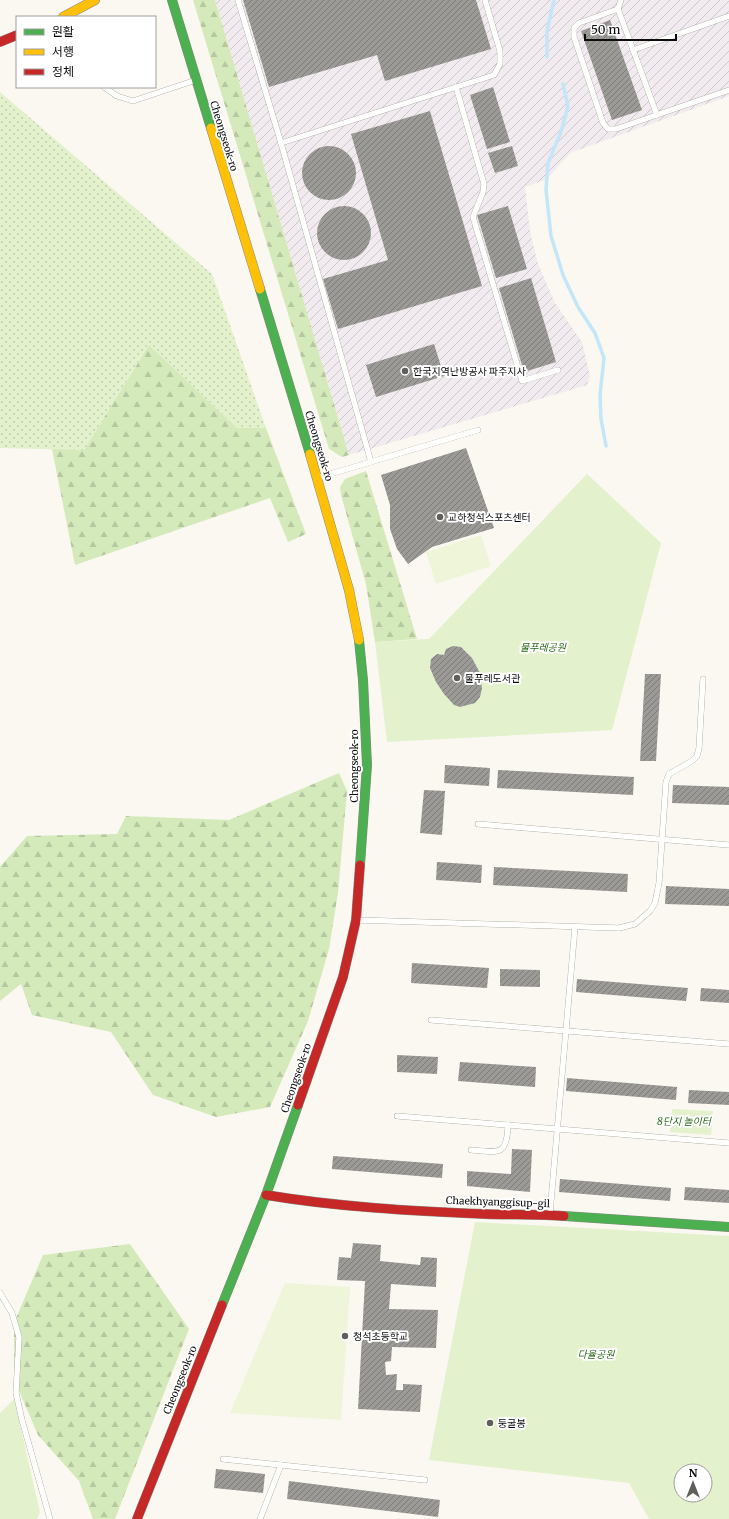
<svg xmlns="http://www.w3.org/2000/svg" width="729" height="1519" viewBox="0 0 729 1519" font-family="Merriweather,'Noto Sans KR',serif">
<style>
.industrial{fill:url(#industrial-furrows)}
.grass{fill:url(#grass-dots)}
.forest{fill:url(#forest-firs)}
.park{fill:#e3f1cd;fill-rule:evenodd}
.pitch{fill:#eef5d8}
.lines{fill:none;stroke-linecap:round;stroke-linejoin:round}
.stream{stroke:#c3e6f8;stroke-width:3.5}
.building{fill:url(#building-hatch)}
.lane-casing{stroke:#93928f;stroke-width:6}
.fast-casing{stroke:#8a8985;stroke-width:10}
.slow-casing{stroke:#8a8985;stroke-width:10}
.jam-casing{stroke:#8a8985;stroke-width:10}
.lane{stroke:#fefefd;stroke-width:5.5}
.fast{stroke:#4caf50;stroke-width:9}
.slow{stroke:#ffc107;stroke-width:9}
.jam{stroke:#c62828;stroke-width:9}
.poi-dot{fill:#5f5f5c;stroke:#fff;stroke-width:1.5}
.labels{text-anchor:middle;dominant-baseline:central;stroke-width:4;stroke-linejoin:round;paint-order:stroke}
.street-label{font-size:10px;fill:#0c0c0c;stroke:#fff}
.poi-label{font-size:10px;fill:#0c0c0c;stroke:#fff;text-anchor:start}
.park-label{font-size:10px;font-style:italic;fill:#2a6818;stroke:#fff}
</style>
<defs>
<pattern id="industrial-furrows" width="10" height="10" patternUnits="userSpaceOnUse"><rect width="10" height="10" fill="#f1eaee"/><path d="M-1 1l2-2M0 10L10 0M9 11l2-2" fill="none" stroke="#cdc8cb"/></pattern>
<pattern id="grass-dots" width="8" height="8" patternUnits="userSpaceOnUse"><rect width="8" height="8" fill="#e3f1cd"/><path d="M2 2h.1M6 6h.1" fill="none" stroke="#c2cdaf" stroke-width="1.8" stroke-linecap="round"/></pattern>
<pattern id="forest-firs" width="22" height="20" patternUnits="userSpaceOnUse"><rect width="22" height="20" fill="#d4eabb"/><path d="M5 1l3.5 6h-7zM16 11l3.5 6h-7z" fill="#b5c8a0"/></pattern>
<pattern id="building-hatch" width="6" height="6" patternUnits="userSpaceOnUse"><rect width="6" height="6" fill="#9c9a96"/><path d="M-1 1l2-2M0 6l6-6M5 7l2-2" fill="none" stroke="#7e7c79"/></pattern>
</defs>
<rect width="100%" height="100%" fill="#faf8f0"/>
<polygon class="industrial" points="215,0 729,0 729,96 570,153 547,179 525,187 530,232 538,264 555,303 582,342 590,376 587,385 349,455"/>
<polygon class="grass" points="0,92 212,274 266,428 237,428 149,345 84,450 0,448"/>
<g class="forest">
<polygon points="193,0 215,0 349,455 342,457 329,449"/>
<polygon points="149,345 237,428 266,428 306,534 288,542 270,498 75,565 52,449 84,450"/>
<polygon points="366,471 417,639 375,642 366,584 341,495 340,487 345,479"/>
<polygon points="339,773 347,791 338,893 329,949 308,1021 270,1107 216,1117 153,1095 111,1032 32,1015 21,984 0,1001 0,867 27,836 117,834 126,816 229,820"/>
<polygon points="130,1244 189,1329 115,1519 93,1519 79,1481 38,1435 14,1379 14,1323 43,1255"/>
</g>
<g class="park">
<polygon points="587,474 661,543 612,730 387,742 375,642 429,639"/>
<polygon points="672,1109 713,1111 711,1135 670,1132"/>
<path d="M 475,1222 L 729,1236 L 729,1519 L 649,1519 L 629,1483 L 429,1460 ZM 681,1471 L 705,1471 L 705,1495 L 681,1495 Z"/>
<polygon points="14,1399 40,1512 37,1519 0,1519 0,1413"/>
</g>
<g class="pitch">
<polygon points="481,535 491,566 436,584 426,552"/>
<polygon points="285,1283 350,1287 341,1420 230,1413"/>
</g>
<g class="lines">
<g class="stream">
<polyline points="547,57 547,31 554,0"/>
<polyline points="563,84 568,106 561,132 548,163 546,190 551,236 563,275 578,307 595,333 604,358 600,395 601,419 606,446"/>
</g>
</g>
<g class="building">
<polygon points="243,0 476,0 491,49 385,81 377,55 269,87"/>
<polygon points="610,20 642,110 612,120 581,31"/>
<polygon points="493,87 510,142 487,149 470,95"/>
<polygon points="430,111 482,286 338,329 323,279 388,260 351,134"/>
<polygon points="512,146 518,166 495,173 488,153"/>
<circle cx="329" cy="173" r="27"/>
<polygon points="508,206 527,269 496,278 477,215"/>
<circle cx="344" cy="233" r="27"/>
<polygon points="531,278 556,362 524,372 499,288"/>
<polygon points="434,344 444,376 376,397 366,365"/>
<polygon points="466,448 494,528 432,547 408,564 397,549 390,529 390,505 381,475"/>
<polygon points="453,646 461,647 472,658 480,673 482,688 480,697 475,703 460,707 454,705 444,694 436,682 430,668 431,659 437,654 444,655 446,649"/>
<polygon points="645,674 661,674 656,761 640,761"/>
<polygon points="445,765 490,768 489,786 444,783"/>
<polygon points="498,770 634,777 633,795 497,788"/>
<polygon points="673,785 729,787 729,805 672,803"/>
<polygon points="424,790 445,791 442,835 420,833"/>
<polygon points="437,862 482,865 481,883 436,880"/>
<polygon points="494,867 628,874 627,892 493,885"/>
<polygon points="666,886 729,889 729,906 665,904"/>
<polygon points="412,963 489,968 487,988 411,983"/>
<polygon points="500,969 540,970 540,987 500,986"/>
<polygon points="577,979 688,988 686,1001 576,992"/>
<polygon points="701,988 729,990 729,1003 700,1001"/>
<polygon points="397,1055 438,1057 437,1074 397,1072"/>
<polygon points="460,1062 536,1067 535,1087 458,1081"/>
<polygon points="567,1078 677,1087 676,1100 566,1091"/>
<polygon points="689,1090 729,1092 729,1105 688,1103"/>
<polygon points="512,1149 532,1150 530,1192 467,1186 467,1171 511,1174"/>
<polygon points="333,1156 443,1164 442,1178 332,1169"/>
<polygon points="560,1179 671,1188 670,1201 559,1192"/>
<polygon points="685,1187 729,1190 729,1203 684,1200"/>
<polygon points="353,1243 381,1245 380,1261 420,1265 421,1257 437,1258 436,1287 391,1284 389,1309 438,1310 436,1348 392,1347 391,1361 385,1362 386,1375 397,1374 396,1390 403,1390 403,1384 422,1385 420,1412 358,1409 365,1281 337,1280 339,1257 351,1258"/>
<polygon points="216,1469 265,1474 263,1493 214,1488"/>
<polygon points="289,1481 440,1500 438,1517 287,1499"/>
</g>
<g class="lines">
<g class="lane-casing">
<g id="lane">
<polyline points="238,0 281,143 371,462"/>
<polyline points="621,0 618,9 579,23 574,28 574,37 603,123 608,129 616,129 729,90"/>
<polyline points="618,9 657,115"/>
<polyline points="633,50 729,16"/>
<polyline points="104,87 117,96 133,101 196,80"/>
<polyline points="456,87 484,184 483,192 473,217 522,381 558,370"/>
<polyline points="281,143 494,75 500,64 500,51 485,0"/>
<polyline points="317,478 478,430"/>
<polyline points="478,824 729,845"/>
<polyline points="357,920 619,928 635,924 650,911 655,903 659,883 666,782 669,774 692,761 697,756 699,748 703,679"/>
<polyline points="431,1020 729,1044"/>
<polyline points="397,1116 729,1143"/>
<path d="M 471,1150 C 498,1152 507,1157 508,1125"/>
<polyline points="550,1213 575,927"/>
<polyline points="0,1293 12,1313 19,1337 16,1393 22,1420 50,1519"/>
<polyline points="223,1459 425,1480"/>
<polyline points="260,1519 281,1465"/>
</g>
</g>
<g class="fast-casing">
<g id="fast">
<polyline points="172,0 211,128"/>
<polyline points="260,289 310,454"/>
<polyline points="359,640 363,680 367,765 360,865"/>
<polyline points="564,1216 729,1227"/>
<polyline points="222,1305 266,1195 298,1105"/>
</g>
</g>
<g class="slow-casing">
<g id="slow">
<polyline points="63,17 95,0"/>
<polyline points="211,128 260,289"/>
<polyline points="310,454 349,590 359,640"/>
</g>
</g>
<g class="jam-casing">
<g id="jam">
<polyline points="0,42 17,35"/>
<polyline points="298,1105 343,977 356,920 360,865"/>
<path d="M 266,1195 C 338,1207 412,1211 485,1214 C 511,1215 538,1214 564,1216"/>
<polyline points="137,1519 222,1305"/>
</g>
</g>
<use href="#lane" class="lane"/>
<use href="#fast" class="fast"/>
<use href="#slow" class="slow"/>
<use href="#jam" class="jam"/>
</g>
<g class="poi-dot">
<circle cx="405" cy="371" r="4"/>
<circle cx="440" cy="517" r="4"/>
<circle cx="457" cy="678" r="4"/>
<circle cx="345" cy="1336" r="4"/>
<circle cx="490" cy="1423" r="4"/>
</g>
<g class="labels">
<g class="street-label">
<text transform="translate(224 136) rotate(73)">Cheongseok-ro</text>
<text transform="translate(319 446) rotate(73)">Cheongseok-ro</text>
<text transform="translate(354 766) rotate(-90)">Cheongseok-ro</text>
<text transform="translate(296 1078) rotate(-71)">Cheongseok-ro</text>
<text transform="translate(498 1202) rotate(2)">Chaekhyanggisup-gil</text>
<text transform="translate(180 1380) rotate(-68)">Cheongseok-ro</text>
</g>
<g class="poi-label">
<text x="413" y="371">한국지역난방공사 파주지사</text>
<text x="448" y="517">교하청석스포츠센터</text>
<text x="465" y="678">물푸레도서관</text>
<text x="353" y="1336">청석초등학교</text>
<text x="498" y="1423">둥굴봉</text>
</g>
<g class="park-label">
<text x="543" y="647">물푸레공원</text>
<text x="684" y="1121">8단지 놀이터</text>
<text x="596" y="1354">다율공원</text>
</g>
</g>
<rect x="16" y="16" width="140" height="72" fill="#ffffff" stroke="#9e9e9e"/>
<rect x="24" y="29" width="20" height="6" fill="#4caf50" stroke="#9e9e9e"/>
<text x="52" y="36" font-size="12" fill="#0c0c0c">원활</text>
<rect x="24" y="49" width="20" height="6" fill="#ffc107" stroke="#9e9e9e"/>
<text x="52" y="56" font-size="12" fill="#0c0c0c">서행</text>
<rect x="24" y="69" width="20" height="6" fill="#c62828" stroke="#9e9e9e"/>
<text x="52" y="76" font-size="12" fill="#0c0c0c">정체</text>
<g transform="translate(693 1483)"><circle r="19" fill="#ffffff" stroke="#9e9e9e"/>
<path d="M0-3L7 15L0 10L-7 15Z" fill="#5f5f5c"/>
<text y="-6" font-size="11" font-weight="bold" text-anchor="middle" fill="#0c0c0c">N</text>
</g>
<path d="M585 34v6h91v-6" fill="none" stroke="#0c0c0c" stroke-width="2"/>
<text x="591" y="34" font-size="12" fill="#0c0c0c" stroke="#ffffff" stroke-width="3" paint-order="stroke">50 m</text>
</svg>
